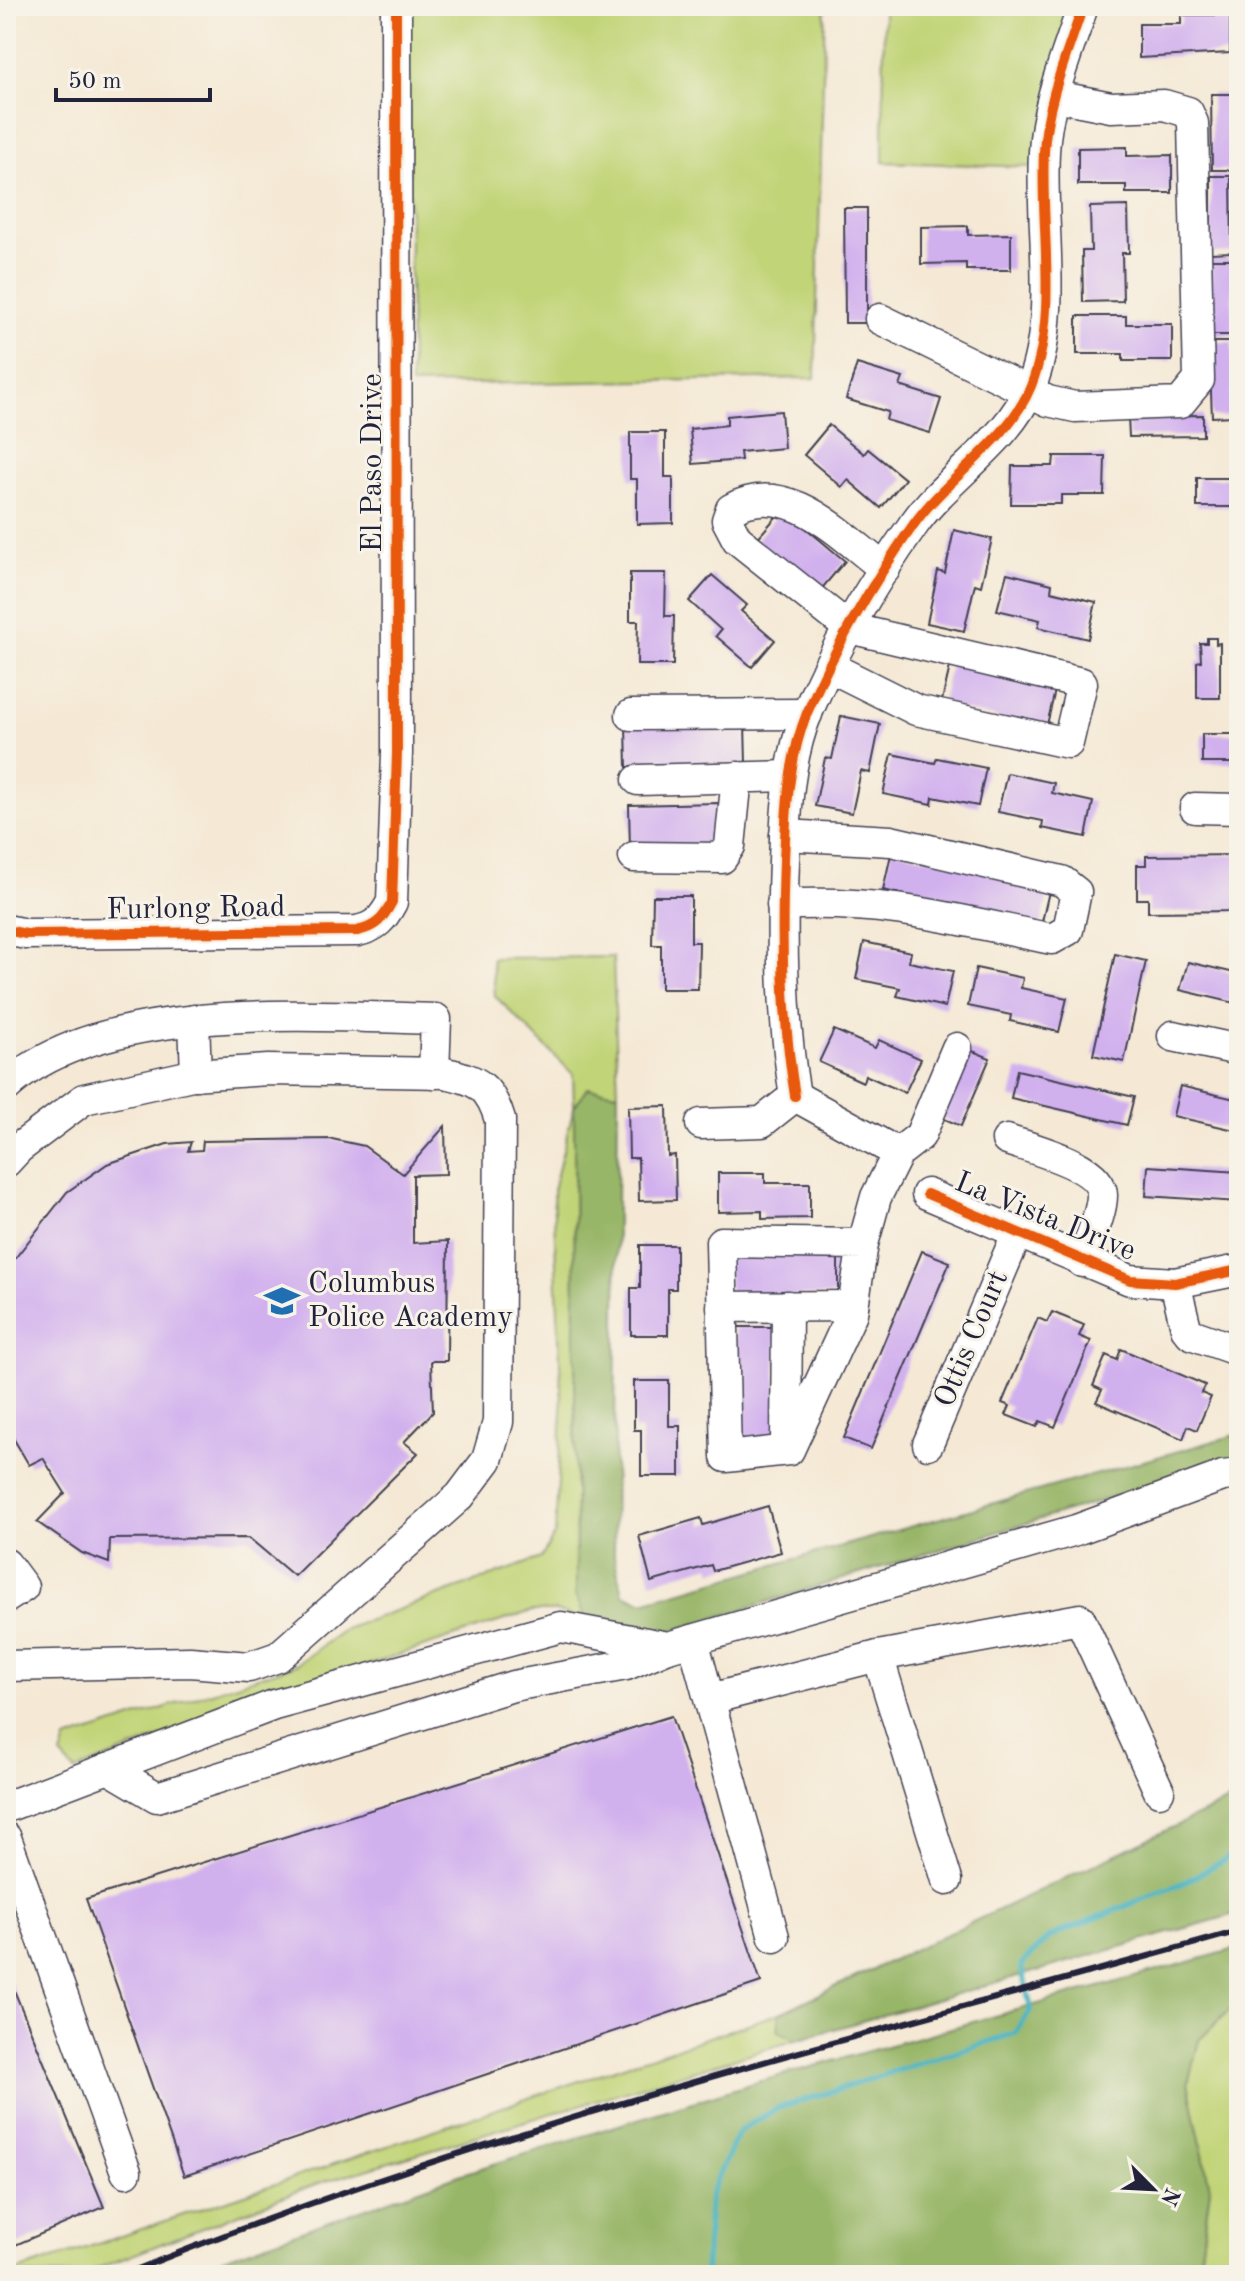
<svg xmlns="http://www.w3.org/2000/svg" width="1245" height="2281" viewBox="0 0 1245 2281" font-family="'Old Standard TT',serif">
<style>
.green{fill:#c1d477;stroke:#727b59;stroke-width:2}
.forest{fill:#98b668;stroke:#5d6c52;stroke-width:2}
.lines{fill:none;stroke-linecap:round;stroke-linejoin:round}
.stream{stroke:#42b1bd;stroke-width:6}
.building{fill:#d1b0ee}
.minor-casing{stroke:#424052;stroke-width:33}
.minor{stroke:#fff;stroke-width:30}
.rail{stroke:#22223b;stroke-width:6}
.cycleway-casing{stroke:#f7f3e8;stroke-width:15}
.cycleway{stroke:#e8590c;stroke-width:10}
.labels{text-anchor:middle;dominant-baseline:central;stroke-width:6;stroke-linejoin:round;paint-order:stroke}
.street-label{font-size:30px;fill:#22223b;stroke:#f7f3e8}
.poi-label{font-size:30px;fill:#22223b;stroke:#f7f3e8;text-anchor:start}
</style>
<rect width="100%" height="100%" fill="#f7f3e8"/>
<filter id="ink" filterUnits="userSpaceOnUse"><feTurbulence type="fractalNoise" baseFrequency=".0125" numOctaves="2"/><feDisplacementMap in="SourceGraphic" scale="16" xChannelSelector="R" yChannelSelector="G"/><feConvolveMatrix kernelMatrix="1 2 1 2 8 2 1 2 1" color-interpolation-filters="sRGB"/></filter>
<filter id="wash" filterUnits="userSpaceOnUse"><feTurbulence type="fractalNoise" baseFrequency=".006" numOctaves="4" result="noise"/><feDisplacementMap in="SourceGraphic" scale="32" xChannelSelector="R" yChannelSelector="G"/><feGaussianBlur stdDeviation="1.8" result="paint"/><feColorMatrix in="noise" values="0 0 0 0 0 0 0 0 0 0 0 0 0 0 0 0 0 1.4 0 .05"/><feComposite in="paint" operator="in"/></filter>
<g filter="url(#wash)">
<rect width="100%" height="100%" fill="#f5e9d5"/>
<g class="green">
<polygon points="408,6 825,6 815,378 411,385"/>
<polygon points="884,6 1077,6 1033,167 883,162"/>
<polygon points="613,957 618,1093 588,1088 574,1107 576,1595 586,1620 555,1611 532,1611 222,1713 75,1771 61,1756 66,1740 297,1664 345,1629 541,1558 555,1534 562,1412 553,1190 574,1107 573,1074 495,996 492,958"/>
<polygon points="1239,2001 1239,2275 1198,2275 1210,2188 1188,2083 1199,2040"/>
<polygon points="780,2013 779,2030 796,2040 313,2185 81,2275 6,2275"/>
</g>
<g class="forest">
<polygon points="587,1088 618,1093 614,1556 623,1594 643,1602 1239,1434 1239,1459 658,1635 586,1620 576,1595 574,1107"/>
<polygon points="1239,1796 1239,1913 796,2040 778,2031 780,2013"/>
<polygon points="1239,1948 1239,2001 1199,2040 1188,2083 1210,2188 1198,2275 177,2275 462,2174 747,2085"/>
</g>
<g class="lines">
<polyline class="stream" points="705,2275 710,2195 739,2131 776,2109 1016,2033 1031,2009 1021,1965 1049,1937 1185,1882 1239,1851"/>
</g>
<g id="blocks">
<g class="building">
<polygon points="1181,15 1230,15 1230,53 1139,58 1139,24 1181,24"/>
<polygon points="1211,94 1232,94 1232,170 1212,170"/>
<polygon points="1127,147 1127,156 1172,155 1172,193 1126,193 1126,185 1078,185 1078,148"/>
<polygon points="1211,176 1231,176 1232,252 1211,253"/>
<polygon points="1128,206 1129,253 1122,253 1123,301 1083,302 1082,251 1091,251 1090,207"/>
<polygon points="844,208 867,208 867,323 845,323"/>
<polygon points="968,226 968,235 1011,234 1011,270 966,270 966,263 921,264 921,227"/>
<polygon points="1211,259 1232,259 1233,335 1212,335"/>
<polygon points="1077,316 1126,316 1126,324 1172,324 1172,361 1123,361 1123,354 1077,354"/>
<polygon points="1209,342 1232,342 1234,416 1212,417"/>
<polygon points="857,364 903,378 900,386 941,399 930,433 886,420 888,412 846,399"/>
<polygon points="781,411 784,448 740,452 741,460 693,464 690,429 727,425 727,416"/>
<polygon points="1203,415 1203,436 1129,437 1128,416"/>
<polygon points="829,425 864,454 868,449 905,479 881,508 848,480 842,487 804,455"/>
<polygon points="630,432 665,432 665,477 673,477 673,523 637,524 637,479 630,479"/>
<polygon points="1054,456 1105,456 1104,495 1061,495 1061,504 1011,504 1012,466 1053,466"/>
<rect x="1197" y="478" width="42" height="29"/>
<polygon points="783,509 845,561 818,593 756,540"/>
<polygon points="954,530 992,539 981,586 975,584 964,631 927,623 938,571 945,573"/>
<polygon points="630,573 666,573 665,616 674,616 673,665 637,665 638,621 630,621"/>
<polygon points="1007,573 1052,584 1051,591 1096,602 1088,639 1038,627 1040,620 997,610"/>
<polygon points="712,575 747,605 741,611 775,640 752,667 716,636 721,630 689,601"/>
<polygon points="1207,638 1216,638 1216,644 1220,643 1220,698 1197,698 1197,662 1201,661 1200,643 1207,643"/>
<polygon points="951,662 1056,686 1046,729 941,705"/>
<polygon points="841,716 880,724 870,773 861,771 852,813 815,806 825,758 832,759"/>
<polygon points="745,722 746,764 627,767 626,725"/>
<rect x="1202" y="734" width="37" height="29"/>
<polygon points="892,754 935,763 937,758 986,768 978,806 933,797 932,804 883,794"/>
<polygon points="1007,773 1054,783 1052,793 1093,802 1086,837 1042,828 1043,821 998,812"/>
<polygon points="719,803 720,848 630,849 629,805"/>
<polygon points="892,850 1050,887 1041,926 883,890"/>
<polygon points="1239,855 1239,911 1148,912 1148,899 1137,899 1137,865 1146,865 1146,856"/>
<polygon points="653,896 691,896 691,942 699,942 698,989 661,989 661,945 652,945"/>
<polygon points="864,942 911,952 909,962 953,971 945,1007 897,996 900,988 856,979"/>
<polygon points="1115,954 1146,961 1124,1062 1093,1055"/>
<polygon points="1188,962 1239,974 1239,1004 1180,990"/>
<polygon points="976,968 1023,978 1021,988 1067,998 1059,1032 1010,1021 1011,1015 968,1006"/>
<polygon points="834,1030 875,1048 879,1040 921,1059 905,1093 865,1075 863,1082 819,1062"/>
<polygon points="970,1050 990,1058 961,1126 942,1118"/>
<polygon points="1017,1070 1134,1097 1127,1125 1011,1098"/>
<polygon points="1180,1086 1239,1100 1239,1131 1173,1116"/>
<polygon points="667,1106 668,1156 675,1155 676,1200 639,1201 638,1158 629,1158 628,1107"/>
<polygon points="445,1126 446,1174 413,1175 413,1243 448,1241 447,1361 431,1361 433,1412 404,1442 418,1453 294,1576 249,1538 110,1539 109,1563 82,1553 37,1522 65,1493 43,1458 29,1465 12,1436 6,1417 6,1270 67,1192 107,1164 167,1144 191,1142 188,1151 202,1150 203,1141 332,1139 364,1146 403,1174"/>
<polygon points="1148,1166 1239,1172 1239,1202 1146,1196"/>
<polygon points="718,1173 765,1173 765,1183 810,1183 810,1218 762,1219 762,1211 718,1212"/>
<polygon points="640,1245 676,1245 676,1289 668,1289 668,1335 631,1335 631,1288 640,1288"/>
<polygon points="922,1251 950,1262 871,1449 844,1438"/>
<rect x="729" y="1252" width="109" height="43"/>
<polygon points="1052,1312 1084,1325 1079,1336 1091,1341 1055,1427 1040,1421 1037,1427 1006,1415 1010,1406 1002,1403 1038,1318 1047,1322"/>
<rect x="735" y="1327" width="41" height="115"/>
<polygon points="1121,1349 1205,1385 1201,1393 1211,1397 1197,1430 1188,1426 1183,1439 1096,1402 1102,1390 1093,1386 1106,1355 1117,1360"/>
<polygon points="634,1381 669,1381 669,1426 680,1426 680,1476 641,1476 641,1430 634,1430"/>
<polygon points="768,1506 781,1552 713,1571 711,1565 651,1582 639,1536 701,1518 703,1525"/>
<polygon points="671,1716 761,1982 184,2176 86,1899"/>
<polygon points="6,1971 104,2207 6,2249"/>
</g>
</g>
</g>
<g filter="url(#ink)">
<use href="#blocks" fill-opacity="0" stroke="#424052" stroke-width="2"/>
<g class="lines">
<g class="minor-casing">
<g id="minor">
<polyline points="880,319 1048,401 1075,407 1180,403 1199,380 1193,123 1188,112 1164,105 1111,107 1055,96"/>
<path d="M 830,667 L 916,710 L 1068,743 L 1082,683 L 849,628 L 737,539 L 727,520 L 731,509 C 788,476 842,537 885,569"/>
<polyline points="631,715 807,714"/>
<polyline points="638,780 790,776"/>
<polyline points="1195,808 1239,809"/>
<polyline points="634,857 722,858 730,846 737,777"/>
<path d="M 782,905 C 878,898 959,920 1052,939 L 1068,930 L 1076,892 L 1062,881 L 891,841 L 785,835"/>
<path d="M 6,930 L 26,934 L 357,931 C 376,927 383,919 392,902 L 397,753 L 396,6"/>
<polyline points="194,1020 196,1075"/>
<polyline points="1173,1036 1239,1050"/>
<path d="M 6,1087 C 99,999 315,1016 436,1019 L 434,1073"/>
<path d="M 795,1096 C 782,1017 781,941 784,861 C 786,811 788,760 807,713 C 835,647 873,582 914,524 C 948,476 1009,441 1031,386 C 1059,314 1040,228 1044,152 C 1046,103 1068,52 1083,6"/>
<polyline points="795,1096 898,1153"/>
<polyline points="701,1124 762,1122 795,1096"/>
<path d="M 1007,1140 C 1029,1148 1102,1165 1102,1195 C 1102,1215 1088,1242 1082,1262"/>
<path d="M 6,1162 L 19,1148 L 84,1099 L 192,1075 L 268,1070 L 445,1073 C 479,1080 490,1087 500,1120 L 498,1422 L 487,1460 L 460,1496 L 278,1657 L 249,1667 L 190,1662 L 6,1666"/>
<polyline points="927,1194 1130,1280 1175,1283 1239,1270"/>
<polyline points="863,1244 721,1242 726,1457 789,1450 852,1313 863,1244 876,1197 898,1153 920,1136 957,1048"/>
<polyline points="1175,1283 1186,1328 1191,1334 1239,1351"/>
<polyline points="722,1307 853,1306"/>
<polyline points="786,1444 787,1306"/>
<polyline points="928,1444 1017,1234"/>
<polyline points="6,1564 23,1587 6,1598"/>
<polyline points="693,1640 774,1937"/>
<polyline points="878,1656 947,1880"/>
<polyline points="710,1699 878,1656 1080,1619 1159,1791"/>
<polyline points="108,1768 157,1797 513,1686 626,1665 668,1647"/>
<polyline points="6,1807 274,1705 561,1627 668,1647 1076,1530 1223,1476 1239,1474"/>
<polyline points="6,1838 126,2172"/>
</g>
</g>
<use href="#minor" class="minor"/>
<path class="rail" d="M 123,2275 C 483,2128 865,2036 1239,1931"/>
<g class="cycleway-casing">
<g id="cycleway">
<path d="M 6,930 L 26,934 L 357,931 C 376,927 383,919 392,902 L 397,753 L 396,6"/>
<path d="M 795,1096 C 782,1017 781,941 784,861 C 786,811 788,760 807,713 C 835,647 873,582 914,524 C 948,476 1009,441 1031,386 C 1059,314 1040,228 1044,152 C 1046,103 1068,52 1083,6"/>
<polyline points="927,1194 1130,1280 1175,1283 1239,1270"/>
</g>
</g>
<use href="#cycleway" class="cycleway"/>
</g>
</g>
<defs>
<g id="school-bare" transform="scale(2.76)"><path d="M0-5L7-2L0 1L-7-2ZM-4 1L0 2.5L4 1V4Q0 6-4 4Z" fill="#1f6fb2" stroke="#f7f3e8" stroke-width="2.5" paint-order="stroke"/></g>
</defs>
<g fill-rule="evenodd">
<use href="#school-bare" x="282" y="1301"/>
</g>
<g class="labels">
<g class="street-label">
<text transform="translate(373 463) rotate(-90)">El Paso Drive</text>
<text transform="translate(196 909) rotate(-1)">Furlong Road</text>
<text transform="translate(1045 1217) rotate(22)">La Vista Drive</text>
<text transform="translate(972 1339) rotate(-67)">Ottis Court</text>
</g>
<g class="poi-label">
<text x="308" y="1284">Columbus<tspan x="308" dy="34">Police Academy</tspan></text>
</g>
</g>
<rect width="1245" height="2281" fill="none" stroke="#f7f3e8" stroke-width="32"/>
<g transform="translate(1153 2189) rotate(114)" stroke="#f7f3e8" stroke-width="6" paint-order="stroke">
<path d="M0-6L14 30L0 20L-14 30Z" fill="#22223b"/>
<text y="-12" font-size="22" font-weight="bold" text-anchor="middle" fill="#22223b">N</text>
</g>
<path d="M56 88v12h154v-12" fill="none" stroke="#22223b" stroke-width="4"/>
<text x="68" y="88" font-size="24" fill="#22223b" stroke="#f7f3e8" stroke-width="6" paint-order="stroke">50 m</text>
</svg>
